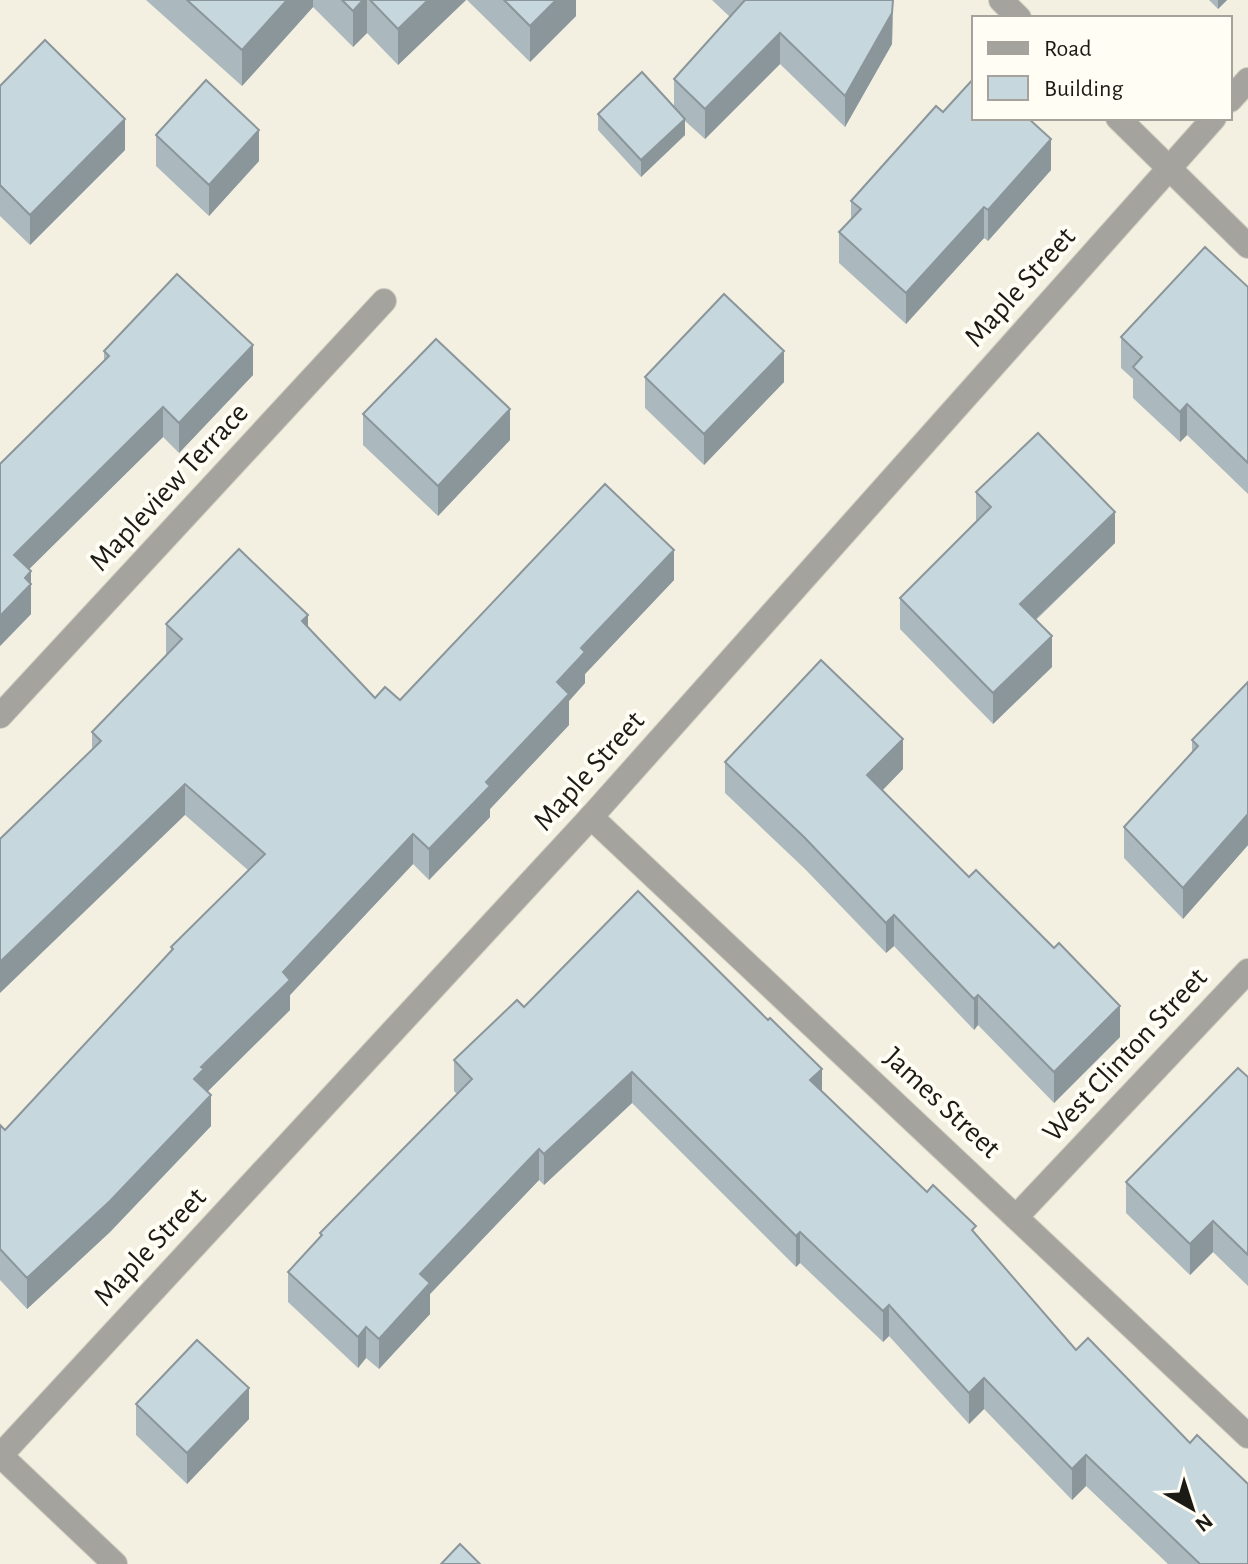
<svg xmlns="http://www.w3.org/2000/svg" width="1248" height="1564" viewBox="0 0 1248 1564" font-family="'Alegreya Sans',sans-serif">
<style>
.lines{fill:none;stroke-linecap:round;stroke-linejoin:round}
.street-casing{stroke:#d0cec0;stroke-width:26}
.street{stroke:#a4a39d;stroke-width:24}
.wall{fill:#abb9bf}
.shaded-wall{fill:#8b969b}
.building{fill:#c7d7de;stroke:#8b969b;stroke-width:2}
.labels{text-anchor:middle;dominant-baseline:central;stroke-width:8;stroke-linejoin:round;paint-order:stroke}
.street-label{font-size:30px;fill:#1b1a15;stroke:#fffdf4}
</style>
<rect width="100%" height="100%" fill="#f3f0e1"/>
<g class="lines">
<g class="street-casing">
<g id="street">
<polyline points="1001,0 1019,18"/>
<polyline points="1230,100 1248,80"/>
<polyline points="1118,118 1248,246"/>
<polyline points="0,716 384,301"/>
<polyline points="591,817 1248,1436"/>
<polyline points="1016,1217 1248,971"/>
<polyline points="0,1455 115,1564"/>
<polyline points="0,1456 591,817 1214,118"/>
</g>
</g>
<use href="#street" class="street"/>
</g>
<g class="wall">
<polygon points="146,0 466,0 398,65 367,33 353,47 313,7 242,86"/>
<polygon points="467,0 576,0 576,16 530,62"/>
<polygon points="712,0 893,0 892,44 845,127 780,64 705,139 685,121 685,135 641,177 598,130 598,114 674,106 674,79 730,17"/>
<polygon points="1209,0 1227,0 1218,9"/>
<polygon points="0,86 125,150 30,245 0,216"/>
<polygon points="943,112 1051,170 988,241 984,238 906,324 839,263 839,232 851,219 851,201"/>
<polygon points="156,135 259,161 209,216 156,166"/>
<polygon points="1248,287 1248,494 1187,435 1180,442 1133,398 1133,379 1121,368 1121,337"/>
<polygon points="104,351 253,375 179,453 163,437 29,569 31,571 31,614 0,646 104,361"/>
<polygon points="645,377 784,382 704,465 645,408"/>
<polygon points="363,414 510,440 438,516 363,445"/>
<polygon points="976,492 1115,543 1036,620 1052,667 993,724 900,629 900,598 976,521"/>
<polygon points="674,580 585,674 585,683 569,701 569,725 490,809 490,817 429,880 413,864 290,995 290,1010 207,1092 211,1126 110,1232 27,1309 0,1280 0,1125 5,1130 171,951 171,947 249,871 185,815 92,749 92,732 166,655 166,624 308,628 375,698 400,700"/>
<polygon points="1248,682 1248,845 1183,919 1124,858 1124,827 1192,753 1192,740"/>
<polygon points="725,762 903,769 882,791 1120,1037 1054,1103 978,1025 974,1030 894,946 886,953 805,869 725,793"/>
<polygon points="524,1007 822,1091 927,1192 976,1235 1248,1564 1168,1564 1086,1486 1072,1500 984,1409 969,1424 889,1336 883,1342 800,1263 796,1267 632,1103 544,1185 539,1180 430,1294 430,1314 379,1369 366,1358 358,1368 288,1302 288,1272 320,1237 320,1233 457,1094 454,1091 454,1060"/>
<polygon points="1248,1077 1248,1286 1213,1252 1190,1275 1126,1213 1126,1182"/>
<polygon points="136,1404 249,1419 187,1484 136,1435"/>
</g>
<g class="shaded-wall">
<polygon points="287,0 313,0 313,7 242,86 242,50"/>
<polygon points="363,0 367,0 367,33 353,47 353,11"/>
<polygon points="428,0 466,0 398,65 398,29"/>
<polygon points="556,0 576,0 576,16 530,62 530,26"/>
<polygon points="893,0 892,44 845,127 845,96"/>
<polygon points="1218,0 1227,0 1218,9"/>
<polygon points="780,33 780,64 705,139 705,109"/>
<polygon points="125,119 125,150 30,245 30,215"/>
<polygon points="685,119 685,135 641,177 641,160"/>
<polygon points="259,130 259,161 209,216 209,185"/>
<polygon points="1051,139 1051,170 988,241 988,210"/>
<polygon points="984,207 984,238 906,324 906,293"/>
<polygon points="253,345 253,375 179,453 179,423"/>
<polygon points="784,351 784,382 704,465 704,434"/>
<polygon points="1187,404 1187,435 1180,442 1180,412"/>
<polygon points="163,407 163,437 14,584 14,555"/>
<polygon points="510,409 510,440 438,516 438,486"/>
<polygon points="1115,512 1115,543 1020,634 1020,604"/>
<polygon points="674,550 674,580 585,674 585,683 569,701 569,725 490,809 490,817 429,880 429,849 486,782 581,648"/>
<polygon points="31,571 31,614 0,646 0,616 25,578"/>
<polygon points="308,615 308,645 302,621"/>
<polygon points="1052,636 1052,667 993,724 993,693"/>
<polygon points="903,739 903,769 867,806 867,775"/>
<polygon points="185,784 185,815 0,993 0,962"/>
<polygon points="1248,814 1248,845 1183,919 1183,888"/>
<polygon points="413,834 413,864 290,995 290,1010 204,1095 194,1079 201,1067 283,972"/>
<polygon points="894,915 894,946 886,953 886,923"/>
<polygon points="978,995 978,1025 974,1030 974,999"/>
<polygon points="1120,1006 1120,1037 1054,1103 1054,1072"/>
<polygon points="822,1069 822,1100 810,1080"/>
<polygon points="632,1072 632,1103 544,1185 544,1154"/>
<polygon points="211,1095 211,1126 110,1232 27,1309 27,1278"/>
<polygon points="539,1149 539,1180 430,1294 430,1314 379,1369 379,1339 420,1274"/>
<polygon points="1213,1221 1213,1252 1190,1275 1190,1244"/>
<polygon points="800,1232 800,1263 796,1267 796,1236"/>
<polygon points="889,1305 889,1336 883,1342 883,1311"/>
<polygon points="366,1327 366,1358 358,1368 358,1337"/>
<polygon points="984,1378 984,1409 969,1424 969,1393"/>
<polygon points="249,1388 249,1419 187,1484 187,1453"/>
<polygon points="1086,1455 1086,1486 1072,1500 1072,1469"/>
</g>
<g class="building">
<polygon points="187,0 287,0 242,50"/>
<polygon points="342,0 363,0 353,11"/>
<polygon points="370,0 428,0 398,29"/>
<polygon points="504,0 556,0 530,26"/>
<polygon points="745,0 893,0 892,13 845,96 780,33 705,109 674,79"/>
<polygon points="45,40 125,119 30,215 0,185 0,86"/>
<polygon points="642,72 685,119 641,160 598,114"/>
<polygon points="974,78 974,118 1028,118 1051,139 988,210 984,207 906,293 839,232 861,209 851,201 936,106 943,112"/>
<polygon points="206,80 259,130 209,185 156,135"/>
<polygon points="1205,247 1248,287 1248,463 1187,404 1180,412 1133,367 1142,357 1121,337"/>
<polygon points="177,274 253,345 179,423 163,407 14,555 31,571 25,578 31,584 0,616 0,464 109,356 104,351"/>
<polygon points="724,294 784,351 704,434 645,377"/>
<polygon points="436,339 510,409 438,486 363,414"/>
<polygon points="1038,433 1115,512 1020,604 1052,636 993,693 900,598 991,507 976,492"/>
<polygon points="605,484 674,550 581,648 585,652 557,682 569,694 486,782 490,786 429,849 413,834 283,972 290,980 201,1067 204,1069 194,1079 211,1095 110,1201 27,1278 0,1249 0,1125 5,1130 173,949 171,947 265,854 185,784 0,962 0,839 101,741 92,732 182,639 166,624 239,549 308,615 302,621 375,698 385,687 400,700"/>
<polygon points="821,660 903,739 867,775 969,877 976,870 1054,948 1059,943 1120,1006 1054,1072 978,995 974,999 894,915 886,923 805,838 725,762"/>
<polygon points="1248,682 1248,814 1183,888 1124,827 1198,746 1192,740"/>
<polygon points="638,891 768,1020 770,1018 822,1069 810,1080 927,1192 933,1185 976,1226 972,1230 1076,1350 1088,1338 1190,1443 1197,1435 1248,1484 1248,1564 1200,1564 1086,1455 1072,1469 984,1378 969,1393 889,1305 883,1311 800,1232 796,1236 632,1072 544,1154 539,1149 420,1274 430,1283 379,1339 366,1327 358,1337 288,1272 322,1235 320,1233 472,1079 454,1060 517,1000 524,1007"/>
<polygon points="1238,1068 1248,1077 1248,1255 1213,1221 1190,1244 1126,1182"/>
<polygon points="197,1340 249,1388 187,1453 136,1404"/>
<polygon points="460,1544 480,1564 441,1564"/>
</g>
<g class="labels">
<g class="street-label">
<text transform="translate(1020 287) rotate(-48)">Maple Street</text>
<text transform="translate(169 487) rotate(-47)">Mapleview Terrace</text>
<text transform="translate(589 771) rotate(-48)">Maple Street</text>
<text transform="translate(1125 1055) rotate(-47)">West Clinton Street</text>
<text transform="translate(942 1103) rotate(43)">James Street</text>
<text transform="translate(150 1247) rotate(-47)">Maple Street</text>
</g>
</g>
<rect x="972" y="16" width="260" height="104" fill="#fffdf4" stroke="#a4a29b" stroke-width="2"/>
<rect x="988" y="42" width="40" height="12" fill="#a4a39d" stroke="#a4a29b" stroke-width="2"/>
<text x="1044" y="56" font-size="24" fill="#1b1a15">Road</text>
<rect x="988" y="76" width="40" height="24" fill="#c7d7de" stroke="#a4a29b" stroke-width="2"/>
<text x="1044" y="96" font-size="24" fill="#1b1a15">Building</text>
<g transform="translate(1192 1508) rotate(141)" stroke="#fffdf4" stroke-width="6" paint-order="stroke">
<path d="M0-6L14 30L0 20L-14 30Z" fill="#1b1a15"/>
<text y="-12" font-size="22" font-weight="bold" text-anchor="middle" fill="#1b1a15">N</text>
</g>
</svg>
